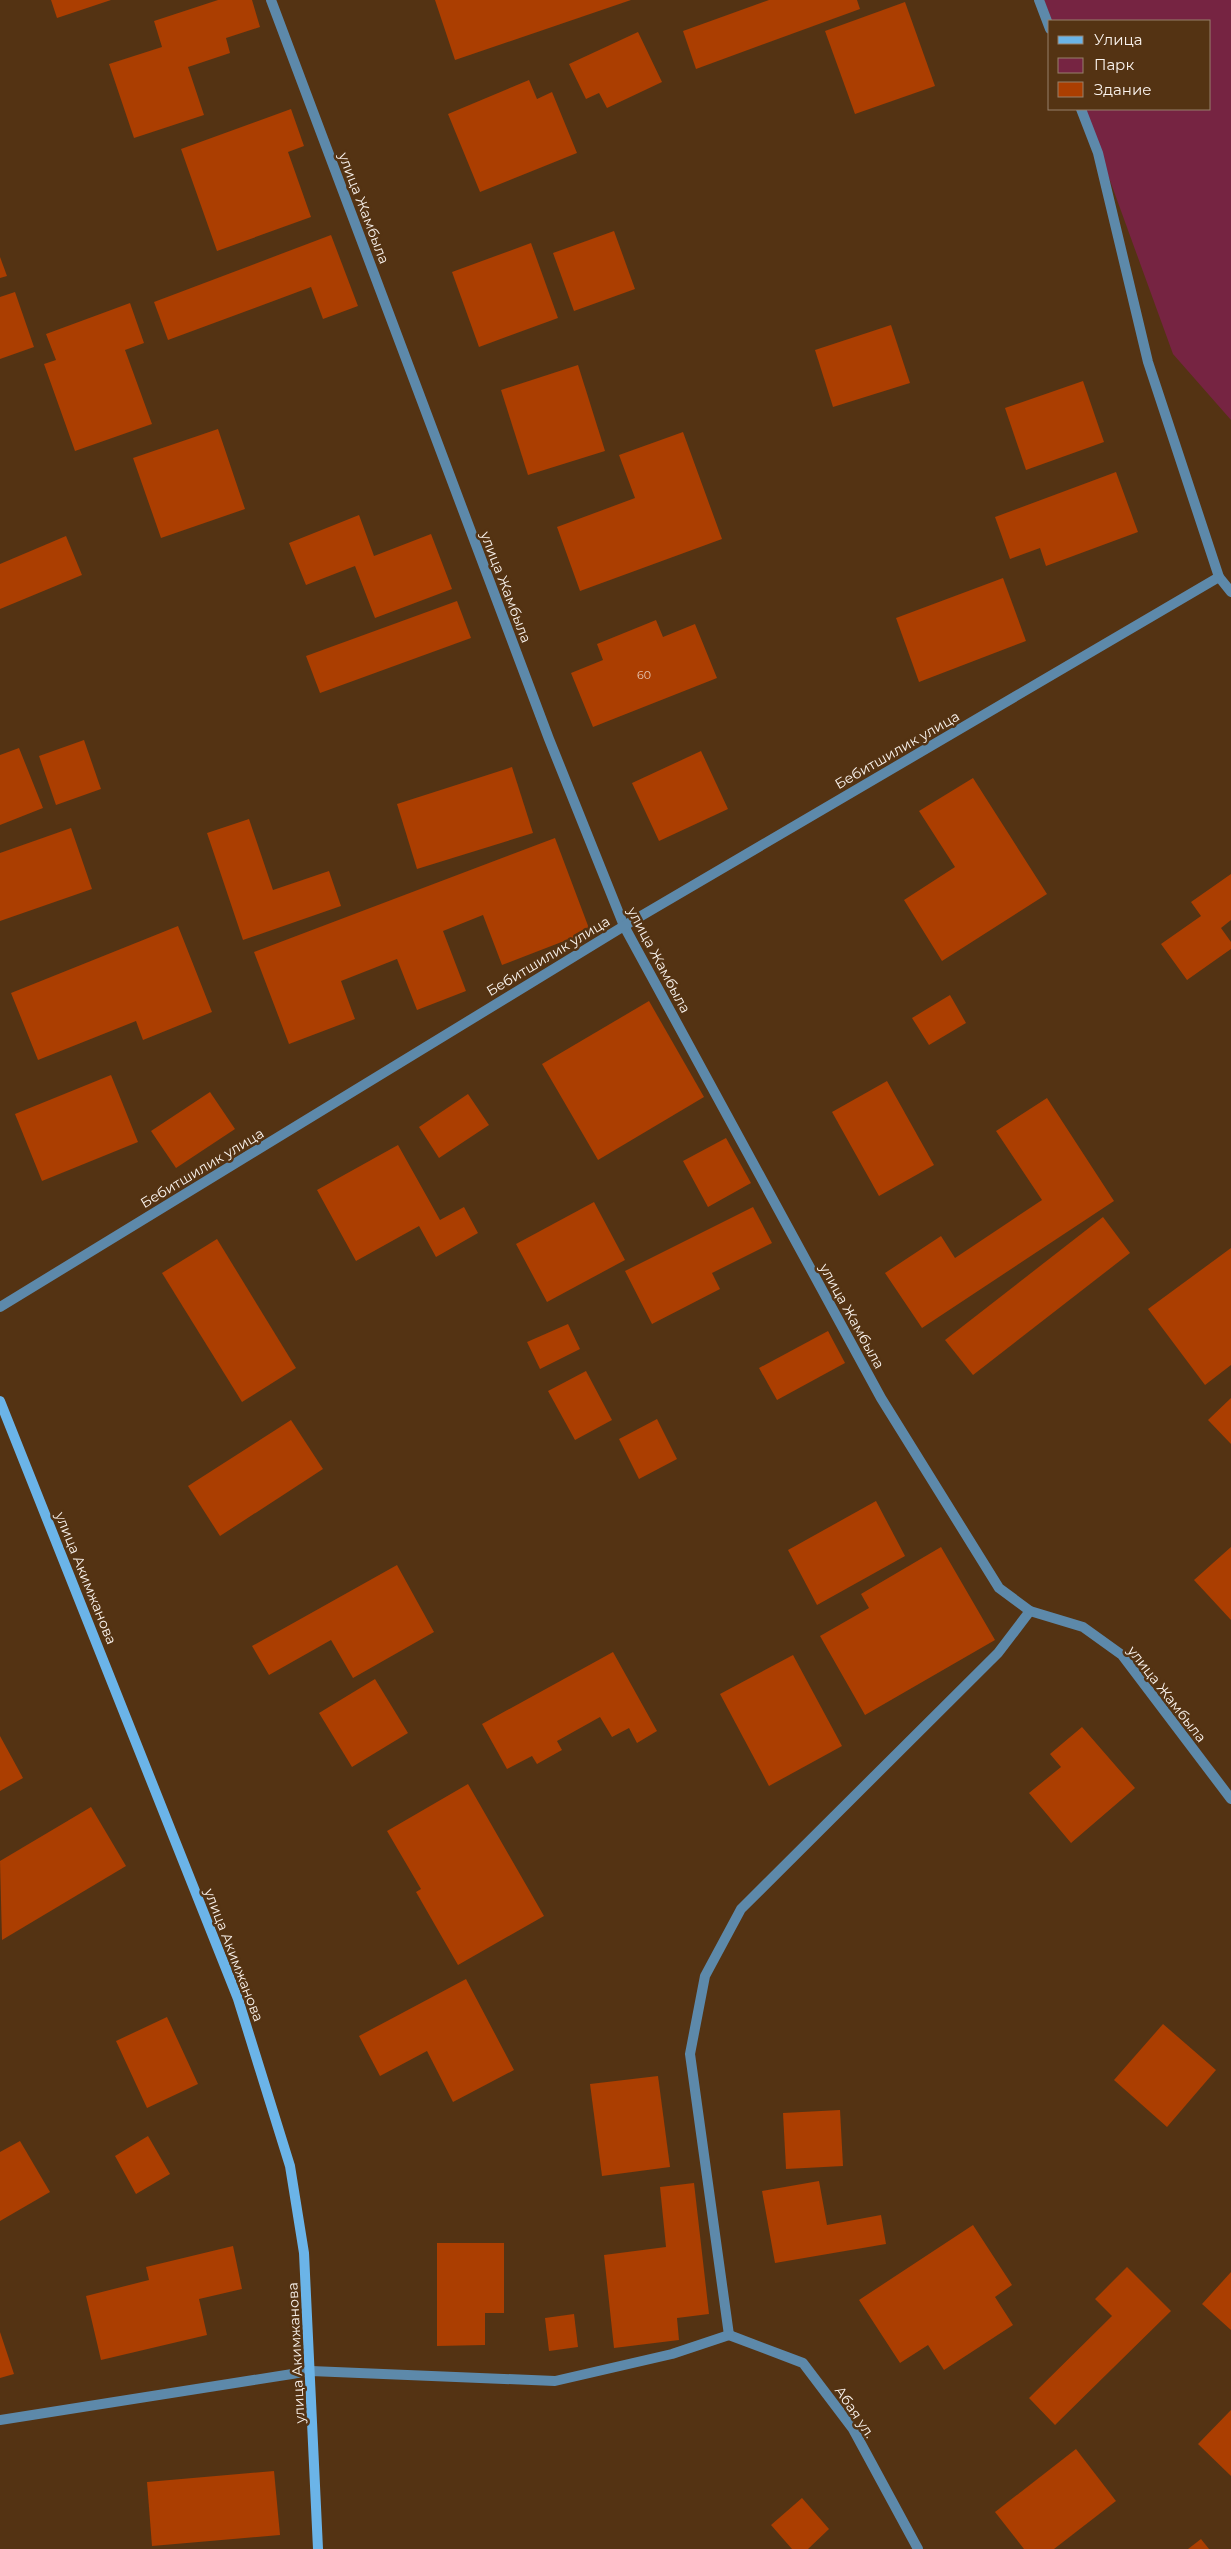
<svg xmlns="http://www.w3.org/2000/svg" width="1231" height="2549" viewBox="0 0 1231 2549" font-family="Montserrat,sans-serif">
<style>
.green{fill:#762442}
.building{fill:#ab3e01}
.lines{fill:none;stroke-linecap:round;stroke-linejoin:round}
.street{stroke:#5d89aa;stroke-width:10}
.secondary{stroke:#6bb4e8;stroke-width:10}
.labels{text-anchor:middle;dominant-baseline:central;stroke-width:5;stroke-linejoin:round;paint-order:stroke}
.number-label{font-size:11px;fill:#e6c6b2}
.street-label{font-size:14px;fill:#faf3ed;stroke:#543313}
</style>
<rect width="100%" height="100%" fill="#543313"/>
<polygon class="green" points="1044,0 1231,0 1231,420 1173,354 1084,109 1210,109 1210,21 1052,21"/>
<g class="building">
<polygon points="51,0 111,0 57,18"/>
<polygon points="218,0 252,0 260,27 226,38 230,53 188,67 204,115 134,138 109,64 162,47 154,21"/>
<polygon points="435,0 631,0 455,60"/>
<polygon points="769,0 857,0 860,9 696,69 683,31"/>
<polygon points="905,2 935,86 855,114 825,31"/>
<polygon points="638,32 662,82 607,108 599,93 586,99 569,64"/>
<polygon points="529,80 537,99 552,92 577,153 480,192 448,114"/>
<polygon points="291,109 304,146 288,152 311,217 217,251 181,149"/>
<polygon points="614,231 635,289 574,311 553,253"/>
<polygon points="331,235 358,306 323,319 311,287 168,340 154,302"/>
<polygon points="531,243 558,318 479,347 452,272"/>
<polygon points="0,257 7,276 0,278"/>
<polygon points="15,292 34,347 0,359 0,297"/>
<polygon points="130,303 144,343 125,350 152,424 75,451 44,364 56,360 46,334"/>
<polygon points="891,325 910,383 833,407 815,350"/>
<polygon points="578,365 605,451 528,475 501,390"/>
<polygon points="1083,381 1104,442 1026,470 1005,408"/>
<polygon points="218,429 245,509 161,538 133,458"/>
<polygon points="683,432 722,539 580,591 557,527 635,498 619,455"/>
<polygon points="1116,472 1138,532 1046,566 1040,548 1010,559 995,517"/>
<polygon points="359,515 374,556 431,534 452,589 375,618 355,566 306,585 289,543"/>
<polygon points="66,536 82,575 0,609 0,564"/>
<polygon points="1003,578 1026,641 919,682 896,618"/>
<polygon points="457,601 471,638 320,693 306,656"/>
<polygon points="656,620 663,637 695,624 717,678 593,727 571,673 603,660 597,644"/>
<polygon points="84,740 101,789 56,805 39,756"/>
<polygon points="19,748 43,808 0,825 0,755"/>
<polygon points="701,751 728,809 659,841 632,783"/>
<polygon points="512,767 533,833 417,869 397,804"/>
<polygon points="973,778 1047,894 942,961 904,900 955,867 919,811"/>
<polygon points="249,819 273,890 329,871 341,906 243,940 207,833"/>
<polygon points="71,828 92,889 0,921 0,853"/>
<polygon points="555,838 590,931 502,965 483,915 443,931 466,991 417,1010 397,959 341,981 355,1019 289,1044 254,952"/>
<polygon points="1231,874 1231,920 1221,928 1231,942 1231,949 1187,980 1161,944 1201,916 1191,902"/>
<polygon points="178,926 212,1012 143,1040 136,1021 38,1060 11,993"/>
<polygon points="950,995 966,1023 929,1045 912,1018"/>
<polygon points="649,1001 704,1097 598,1160 542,1064"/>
<polygon points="111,1075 138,1142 42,1181 15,1114"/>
<polygon points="887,1081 934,1165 879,1196 832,1112"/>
<polygon points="210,1092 235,1129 176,1168 151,1131"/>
<polygon points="468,1094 489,1125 439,1158 419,1127"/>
<polygon points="1047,1098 1114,1201 922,1328 885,1273 941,1236 955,1258 1042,1200 996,1131"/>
<polygon points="726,1138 751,1183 708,1207 683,1161"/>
<polygon points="398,1145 440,1220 464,1207 478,1233 436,1257 419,1226 356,1261 317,1190"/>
<polygon points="594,1202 625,1260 547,1302 516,1244"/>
<polygon points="753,1207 772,1243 712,1273 720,1289 652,1324 625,1271"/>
<polygon points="1103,1217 1130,1253 973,1375 945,1340"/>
<polygon points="217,1239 296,1368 242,1402 162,1273"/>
<polygon points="1231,1248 1231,1365 1205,1385 1148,1309"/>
<polygon points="568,1324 580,1349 540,1369 527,1342"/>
<polygon points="828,1331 845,1363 777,1400 759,1368"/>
<polygon points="586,1371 612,1420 575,1440 548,1391"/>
<polygon points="1231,1398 1231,1444 1208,1420"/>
<polygon points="657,1419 677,1459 639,1479 619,1439"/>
<polygon points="291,1420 323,1469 220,1536 188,1486"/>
<polygon points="876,1501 905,1556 817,1605 788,1550"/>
<polygon points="941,1547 995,1640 865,1715 820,1636 869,1608 861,1594"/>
<polygon points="1231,1547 1231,1620 1194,1580"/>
<polygon points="397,1565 434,1632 353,1678 331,1640 269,1675 252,1646"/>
<polygon points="613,1652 657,1731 637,1743 629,1728 612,1737 600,1717 557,1741 562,1750 537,1764 532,1756 507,1769 482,1724"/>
<polygon points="793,1655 842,1746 769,1786 720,1694"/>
<polygon points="375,1679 408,1733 352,1767 319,1713"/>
<polygon points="1082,1727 1135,1788 1071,1843 1029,1793 1061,1767 1050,1754"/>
<polygon points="0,1736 23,1778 0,1791"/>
<polygon points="468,1784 544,1916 458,1965 416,1892 421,1889 387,1831"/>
<polygon points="91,1807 126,1866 2,1940 0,1861"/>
<polygon points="466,1979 514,2070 453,2102 427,2051 380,2076 359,2036"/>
<polygon points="167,2017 198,2084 147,2108 116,2041"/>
<polygon points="1163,2024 1216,2070 1167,2127 1114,2080"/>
<polygon points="658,2076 670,2167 602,2176 590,2084"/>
<polygon points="840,2110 843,2166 786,2169 783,2113"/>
<polygon points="148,2136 170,2174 136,2194 115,2156"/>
<polygon points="20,2141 50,2192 0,2221 0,2152"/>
<polygon points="819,2181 827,2225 881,2215 886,2244 775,2263 762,2191"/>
<polygon points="694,2183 709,2314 677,2318 679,2340 614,2348 604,2255 666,2247 660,2187"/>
<polygon points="973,2225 1012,2285 995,2297 1013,2325 944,2370 928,2345 900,2363 859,2300"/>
<polygon points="437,2243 504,2243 504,2313 485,2313 485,2345 437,2346"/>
<polygon points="233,2246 242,2289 199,2299 207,2335 101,2360 86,2296 149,2280 146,2267"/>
<polygon points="1127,2267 1171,2311 1055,2425 1029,2398 1112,2316 1095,2299"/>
<polygon points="1231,2272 1231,2330 1202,2304"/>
<polygon points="574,2314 578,2347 549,2351 545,2318"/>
<polygon points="0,2332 14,2374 0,2378"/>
<polygon points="1231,2410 1231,2476 1198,2444"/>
<polygon points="1076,2449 1116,2501 1054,2549 1024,2549 995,2512"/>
<polygon points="274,2471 280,2535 152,2546 147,2482"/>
<polygon points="802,2498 829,2529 808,2549 792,2549 771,2525"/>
<polygon points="1201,2539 1209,2549 1188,2549"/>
</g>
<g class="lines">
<g class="street">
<polyline points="271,0 549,739 624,926 881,1398 999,1588 1030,1611 1083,1627 1122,1655 1231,1799"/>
<polyline points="1039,0 1050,29"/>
<polyline points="1081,109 1098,153 1148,362 1219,577 1231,592"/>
<polyline points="0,1307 624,926 1219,577"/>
<polyline points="729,2335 690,2054 705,1976 741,1909 998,1653 1030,1611"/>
<polyline points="729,2335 803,2363 853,2429 918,2549"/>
<polyline points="0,2420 311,2371 555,2381 672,2354 729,2335"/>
</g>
<polyline class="secondary" points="0,1401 238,1999 290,2166 304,2253 318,2549"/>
</g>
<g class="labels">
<g class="number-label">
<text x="644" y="675">60</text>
</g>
<g class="street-label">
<text transform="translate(364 208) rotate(69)">улица Жамбыла</text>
<text transform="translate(506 587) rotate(69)">улица Жамбыла</text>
<text transform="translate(897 750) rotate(-30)">Бебитшилик улица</text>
<text transform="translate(548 956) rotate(-31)">Бебитшилик улица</text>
<text transform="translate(659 960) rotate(62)">улица Жамбыла</text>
<text transform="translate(202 1168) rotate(-31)">Бебитшилик улица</text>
<text transform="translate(852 1316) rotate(61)">улица Жамбыла</text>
<text transform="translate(86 1578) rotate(68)">улица Акимжанова</text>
<text transform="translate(1167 1694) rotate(52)">улица Жамбыла</text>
<text transform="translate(234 1955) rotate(69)">улица Акимжанова</text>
<text transform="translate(296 2353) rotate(-93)">улица Акимжанова</text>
<text transform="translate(855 2412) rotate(56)">Абая ул.</text>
</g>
</g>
<rect x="1048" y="20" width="162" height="90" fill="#543313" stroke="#96806a"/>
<rect x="1058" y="36" width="25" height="8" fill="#6bb4e8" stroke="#96806a"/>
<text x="1094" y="45" font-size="15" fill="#faf3ed">Улица</text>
<rect x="1058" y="58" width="25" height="15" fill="#762442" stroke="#96806a"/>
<text x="1094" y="70" font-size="15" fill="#faf3ed">Парк</text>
<rect x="1058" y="82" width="25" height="15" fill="#ab3e01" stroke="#96806a"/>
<text x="1094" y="95" font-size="15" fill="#faf3ed">Здание</text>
</svg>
